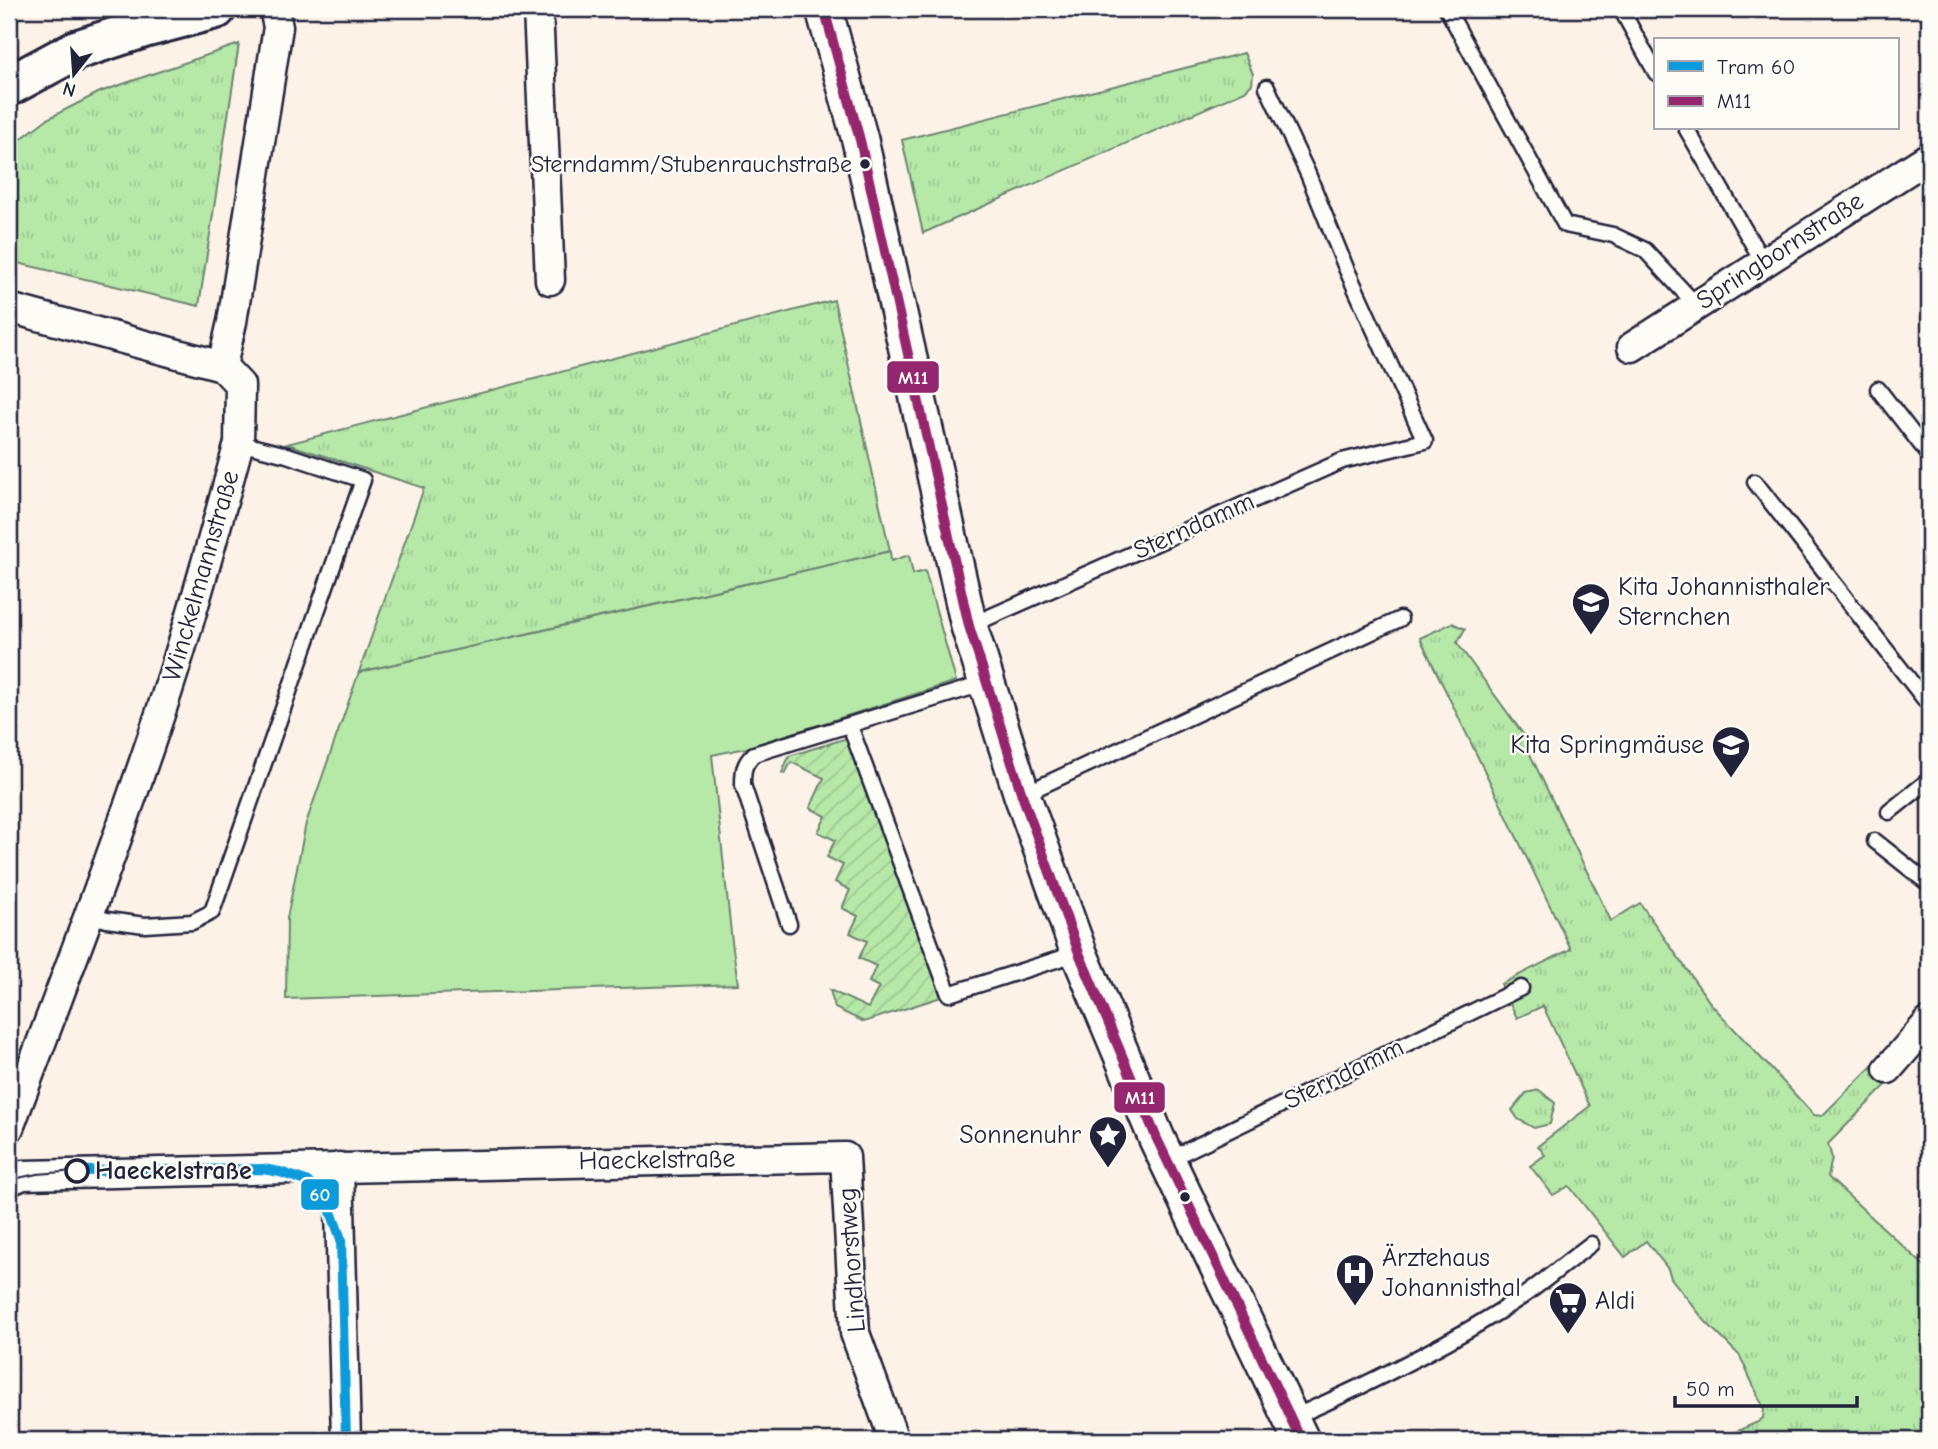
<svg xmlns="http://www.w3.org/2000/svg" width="1938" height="1449" viewBox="0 0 1938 1449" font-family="'Comic Neue',sans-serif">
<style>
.grass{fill:#b6e8a8;stroke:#6c8572;stroke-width:2}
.park{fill:url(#park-tufts);stroke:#6c8572;stroke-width:2}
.garden{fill:url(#garden-furrows);stroke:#6c8572;stroke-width:2}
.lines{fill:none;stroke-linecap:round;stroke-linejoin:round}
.service-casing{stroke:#22223b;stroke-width:19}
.minor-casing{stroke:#22223b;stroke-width:33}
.tertiary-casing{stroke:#22223b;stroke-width:40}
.secondary-casing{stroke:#22223b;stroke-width:44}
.service{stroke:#fdfcf7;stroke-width:14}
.minor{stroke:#fdfcf7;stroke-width:28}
.tertiary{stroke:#fdfcf7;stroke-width:35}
.secondary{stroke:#fdfcf7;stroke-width:38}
.tram{stroke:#22223b;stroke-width:2}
.bus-1-casing{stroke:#fdfcf7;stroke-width:16}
.bus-1{stroke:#95276e;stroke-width:10}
.tram-1-casing{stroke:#fdfcf7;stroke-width:16}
.tram-1{stroke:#0b9ada;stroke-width:10}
.bus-dot{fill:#22223b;stroke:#fdfcf7;stroke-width:2.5}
.stop-dot{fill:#fdfcf7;stroke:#22223b;stroke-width:3.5}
.labels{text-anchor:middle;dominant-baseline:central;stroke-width:5;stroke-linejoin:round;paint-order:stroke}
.bus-label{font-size:24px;fill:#22223b;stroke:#fdfcf7;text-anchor:end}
.street-label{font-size:26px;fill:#22223b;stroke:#fdfcf7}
.poi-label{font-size:26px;fill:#22223b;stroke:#fdfcf7;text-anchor:start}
.stop-label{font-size:26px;font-weight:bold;fill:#22223b;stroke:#fdfcf7;text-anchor:start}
.line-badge{stroke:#fdfcf7;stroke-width:2.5}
.badge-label{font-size:19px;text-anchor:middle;font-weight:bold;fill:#fff}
</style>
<defs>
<pattern id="park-tufts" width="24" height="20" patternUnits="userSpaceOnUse" patternTransform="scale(1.75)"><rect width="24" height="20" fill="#b6e8a8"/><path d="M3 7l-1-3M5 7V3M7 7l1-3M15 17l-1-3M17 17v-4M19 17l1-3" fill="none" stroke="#9cc792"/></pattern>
<pattern id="garden-furrows" width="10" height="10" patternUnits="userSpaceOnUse" patternTransform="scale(1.75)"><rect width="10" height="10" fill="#b6e8a8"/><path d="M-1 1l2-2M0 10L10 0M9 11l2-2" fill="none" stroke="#9cc792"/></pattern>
</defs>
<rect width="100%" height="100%" fill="#fcf2e7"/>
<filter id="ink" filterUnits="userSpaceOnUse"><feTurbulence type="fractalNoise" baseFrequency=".0143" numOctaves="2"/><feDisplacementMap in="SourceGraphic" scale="14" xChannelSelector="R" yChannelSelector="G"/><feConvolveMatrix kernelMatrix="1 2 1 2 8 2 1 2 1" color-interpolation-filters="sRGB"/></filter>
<g filter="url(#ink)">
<polygon class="grass" points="890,551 891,561 909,555 913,574 925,571 956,681 746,748 712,755 732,942 738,984 286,999 287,918 306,823 359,672"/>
<g class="park">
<polygon points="239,44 199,306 9,261 9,148 47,119 100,92"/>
<polygon points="1244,53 1253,74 1252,84 1245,91 923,233 902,140"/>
<polygon points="834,300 890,551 359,672 424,488 287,444"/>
<polygon points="1452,623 1465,629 1457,643 1528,741 1525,744 1611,921 1640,903 1711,1004 1814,1115 1822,1116 1876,1062 1892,1079 1828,1144 1832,1158 1828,1177 1929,1270 1929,1440 1717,1440 1758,1422 1763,1418 1764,1409 1740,1356 1705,1321 1671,1278 1668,1269 1646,1241 1625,1257 1569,1186 1553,1195 1530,1166 1545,1155 1538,1146 1590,1106 1543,1006 1517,1018 1501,984 1571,949 1420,638"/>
<polygon points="1539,1090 1555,1103 1550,1124 1534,1128 1518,1119 1512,1110 1526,1093"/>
</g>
<polygon class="garden" points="844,739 855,742 941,997 864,1022 835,1008 830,990 868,1008 879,987 869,982 876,966 859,958 867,941 850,933 858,916 842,908 850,890 835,882 843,865 827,857 835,840 818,832 826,816 810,808 824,778 791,762 785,774 782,773 789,756"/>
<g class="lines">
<g class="service-casing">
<g id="service">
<polyline points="1447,9 1565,225 1613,235 1645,250 1696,305"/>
<polyline points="1621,9 1656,73"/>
<polyline points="1686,128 1763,262"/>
<polyline points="1878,389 1929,455"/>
<polyline points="1755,482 1929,705"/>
<polyline points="969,626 1342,461 1425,441 1346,268 1308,174 1267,87"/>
<polyline points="850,726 949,994 1078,953"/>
<polyline points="1022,795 1400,619"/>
<polyline points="1889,812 1929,780"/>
<polyline points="1875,841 1929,884"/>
<polyline points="89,915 107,920 145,925 192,922 212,912 363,480 287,455 239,443"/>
<path d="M 789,924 L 743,785 C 743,772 743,764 754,754 L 986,683"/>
<polyline points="1168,1160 1521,988"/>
<path d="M 1292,1418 C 1371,1383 1451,1344 1523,1296 C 1546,1280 1568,1261 1591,1244"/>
</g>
</g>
<g class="minor-casing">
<g id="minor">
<polyline points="538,9 550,280"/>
<path d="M 9,308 L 222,366 L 240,385 L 239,443 C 216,527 194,611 167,693 C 119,840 63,984 9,1128"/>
<polyline points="1632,347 1929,157"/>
<polyline points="222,366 232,322 278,27 274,9"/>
<polyline points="1888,1069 1929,1022"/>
<polyline points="339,1167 346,1440"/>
<polyline points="9,1181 23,1175 845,1157 855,1333 894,1440"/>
</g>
</g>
<g class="tertiary-casing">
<polyline id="tertiary" points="824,9 860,140 969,626 1022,795 1079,953 1157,1139 1301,1440"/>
</g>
<g class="secondary-casing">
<polyline id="secondary" points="9,86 76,50 144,28 216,9"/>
</g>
<use href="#service" class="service"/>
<use href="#minor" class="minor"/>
<use href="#tertiary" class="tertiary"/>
<use href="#secondary" class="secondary"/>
<polyline class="tram" points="9,1180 37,1174 77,1171"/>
<g class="bus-1-casing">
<polyline id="bus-1" points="824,9 860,140 969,626 1022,795 1079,953 1157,1139 1301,1440"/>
</g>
<use href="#bus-1" class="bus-1"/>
<g class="tram-1-casing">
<polyline id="tram-1" points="77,1171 263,1169 280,1172 306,1181 316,1189 330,1209 341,1239 346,1440"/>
</g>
<use href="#tram-1" class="tram-1"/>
</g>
</g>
<defs>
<g id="school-pin" transform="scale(2.0125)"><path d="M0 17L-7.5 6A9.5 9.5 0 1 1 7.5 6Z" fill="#22223b" stroke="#fdfcf7"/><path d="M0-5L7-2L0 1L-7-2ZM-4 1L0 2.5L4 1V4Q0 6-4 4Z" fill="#fff"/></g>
<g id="sight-pin" transform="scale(2.0125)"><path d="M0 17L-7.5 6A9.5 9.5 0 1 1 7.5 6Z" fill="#22223b" stroke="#fdfcf7"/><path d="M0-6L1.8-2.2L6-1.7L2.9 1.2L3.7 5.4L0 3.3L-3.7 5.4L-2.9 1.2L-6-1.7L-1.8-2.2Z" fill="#fff"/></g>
<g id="hospital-pin" transform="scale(2.0125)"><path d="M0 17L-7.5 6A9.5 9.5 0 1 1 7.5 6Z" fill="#22223b" stroke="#fdfcf7"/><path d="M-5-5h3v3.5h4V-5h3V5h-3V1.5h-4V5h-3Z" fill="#fff"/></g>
<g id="supermarket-pin" transform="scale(2.0125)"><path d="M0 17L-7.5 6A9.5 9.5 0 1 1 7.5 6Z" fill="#22223b" stroke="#fdfcf7"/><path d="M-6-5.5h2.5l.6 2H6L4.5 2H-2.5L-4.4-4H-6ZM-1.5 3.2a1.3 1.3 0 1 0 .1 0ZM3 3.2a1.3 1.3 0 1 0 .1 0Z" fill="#fff"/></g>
</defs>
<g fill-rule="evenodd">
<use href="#school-pin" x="1591" y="602"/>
<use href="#school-pin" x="1731" y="745"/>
<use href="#sight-pin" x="1108" y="1135"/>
<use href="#hospital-pin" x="1355" y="1273"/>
<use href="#supermarket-pin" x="1568" y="1301"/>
</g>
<g class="bus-dot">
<circle cx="865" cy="164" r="6"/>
<circle cx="1185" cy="1197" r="6"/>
</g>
<circle class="stop-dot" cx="77" cy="1171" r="11"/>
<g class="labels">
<g class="bus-label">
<text x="852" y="164">Sterndamm/Stubenrauchstraße</text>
</g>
<g class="street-label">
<text transform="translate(1780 251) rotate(-33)">Springbornstraße</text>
<text transform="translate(1194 526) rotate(-24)">Sterndamm</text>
<text transform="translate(201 576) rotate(-74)">Winckelmannstraße</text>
<text transform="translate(1344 1074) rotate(-26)">Sterndamm</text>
<text transform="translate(657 1160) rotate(-1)">Haeckelstraße</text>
<text transform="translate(852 1260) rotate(-94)">Lindhorstweg</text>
</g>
<g class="poi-label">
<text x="1618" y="587">Kita Johannisthaler<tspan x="1618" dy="30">Sternchen</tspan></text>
<text x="1704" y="745" text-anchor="end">Kita Springmäuse</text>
<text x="1081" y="1135" text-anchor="end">Sonnenuhr</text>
<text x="1382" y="1258">Ärztehaus<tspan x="1382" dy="30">Johannisthal</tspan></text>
<text x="1595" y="1301">Aldi</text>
</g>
<g class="stop-label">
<text x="95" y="1171">Haeckelstraße</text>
</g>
</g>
<g class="line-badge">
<rect x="886" y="360" width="54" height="34" rx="7" fill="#95276e"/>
<rect x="1113" y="1081" width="53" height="33" rx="7" fill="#95276e"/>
<rect x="300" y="1178" width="40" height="33" rx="7" fill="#0b9ada"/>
</g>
<g class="badge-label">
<text x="913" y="384">M11</text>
<text x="1140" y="1104">M11</text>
<text x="320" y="1201">60</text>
</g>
<rect width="1938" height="1449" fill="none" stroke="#fdfcf7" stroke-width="35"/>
<rect x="18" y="18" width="1903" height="1414" fill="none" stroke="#22223b" stroke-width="2.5" filter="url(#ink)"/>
<rect x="1654" y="38" width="245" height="91" fill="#fdfcf7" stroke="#a5a5ac" stroke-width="2"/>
<rect x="1668" y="61" width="35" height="10" fill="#0b9ada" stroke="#a5a5ac" stroke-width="2"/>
<text x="1717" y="74" font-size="21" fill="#22223b">Tram 60</text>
<rect x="1668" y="96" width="35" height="10" fill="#95276e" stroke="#a5a5ac" stroke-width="2"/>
<text x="1717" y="108" font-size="21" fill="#22223b">M11</text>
<g transform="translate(74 74) rotate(197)" stroke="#fdfcf7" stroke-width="5" paint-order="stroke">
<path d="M0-5L12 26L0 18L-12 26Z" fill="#22223b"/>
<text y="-10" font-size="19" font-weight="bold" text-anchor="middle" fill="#22223b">N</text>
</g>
<path d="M1675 1396v10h182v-10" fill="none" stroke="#22223b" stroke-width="3.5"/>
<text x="1686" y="1396" font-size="21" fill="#22223b" stroke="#fdfcf7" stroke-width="5" paint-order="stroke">50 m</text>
</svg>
